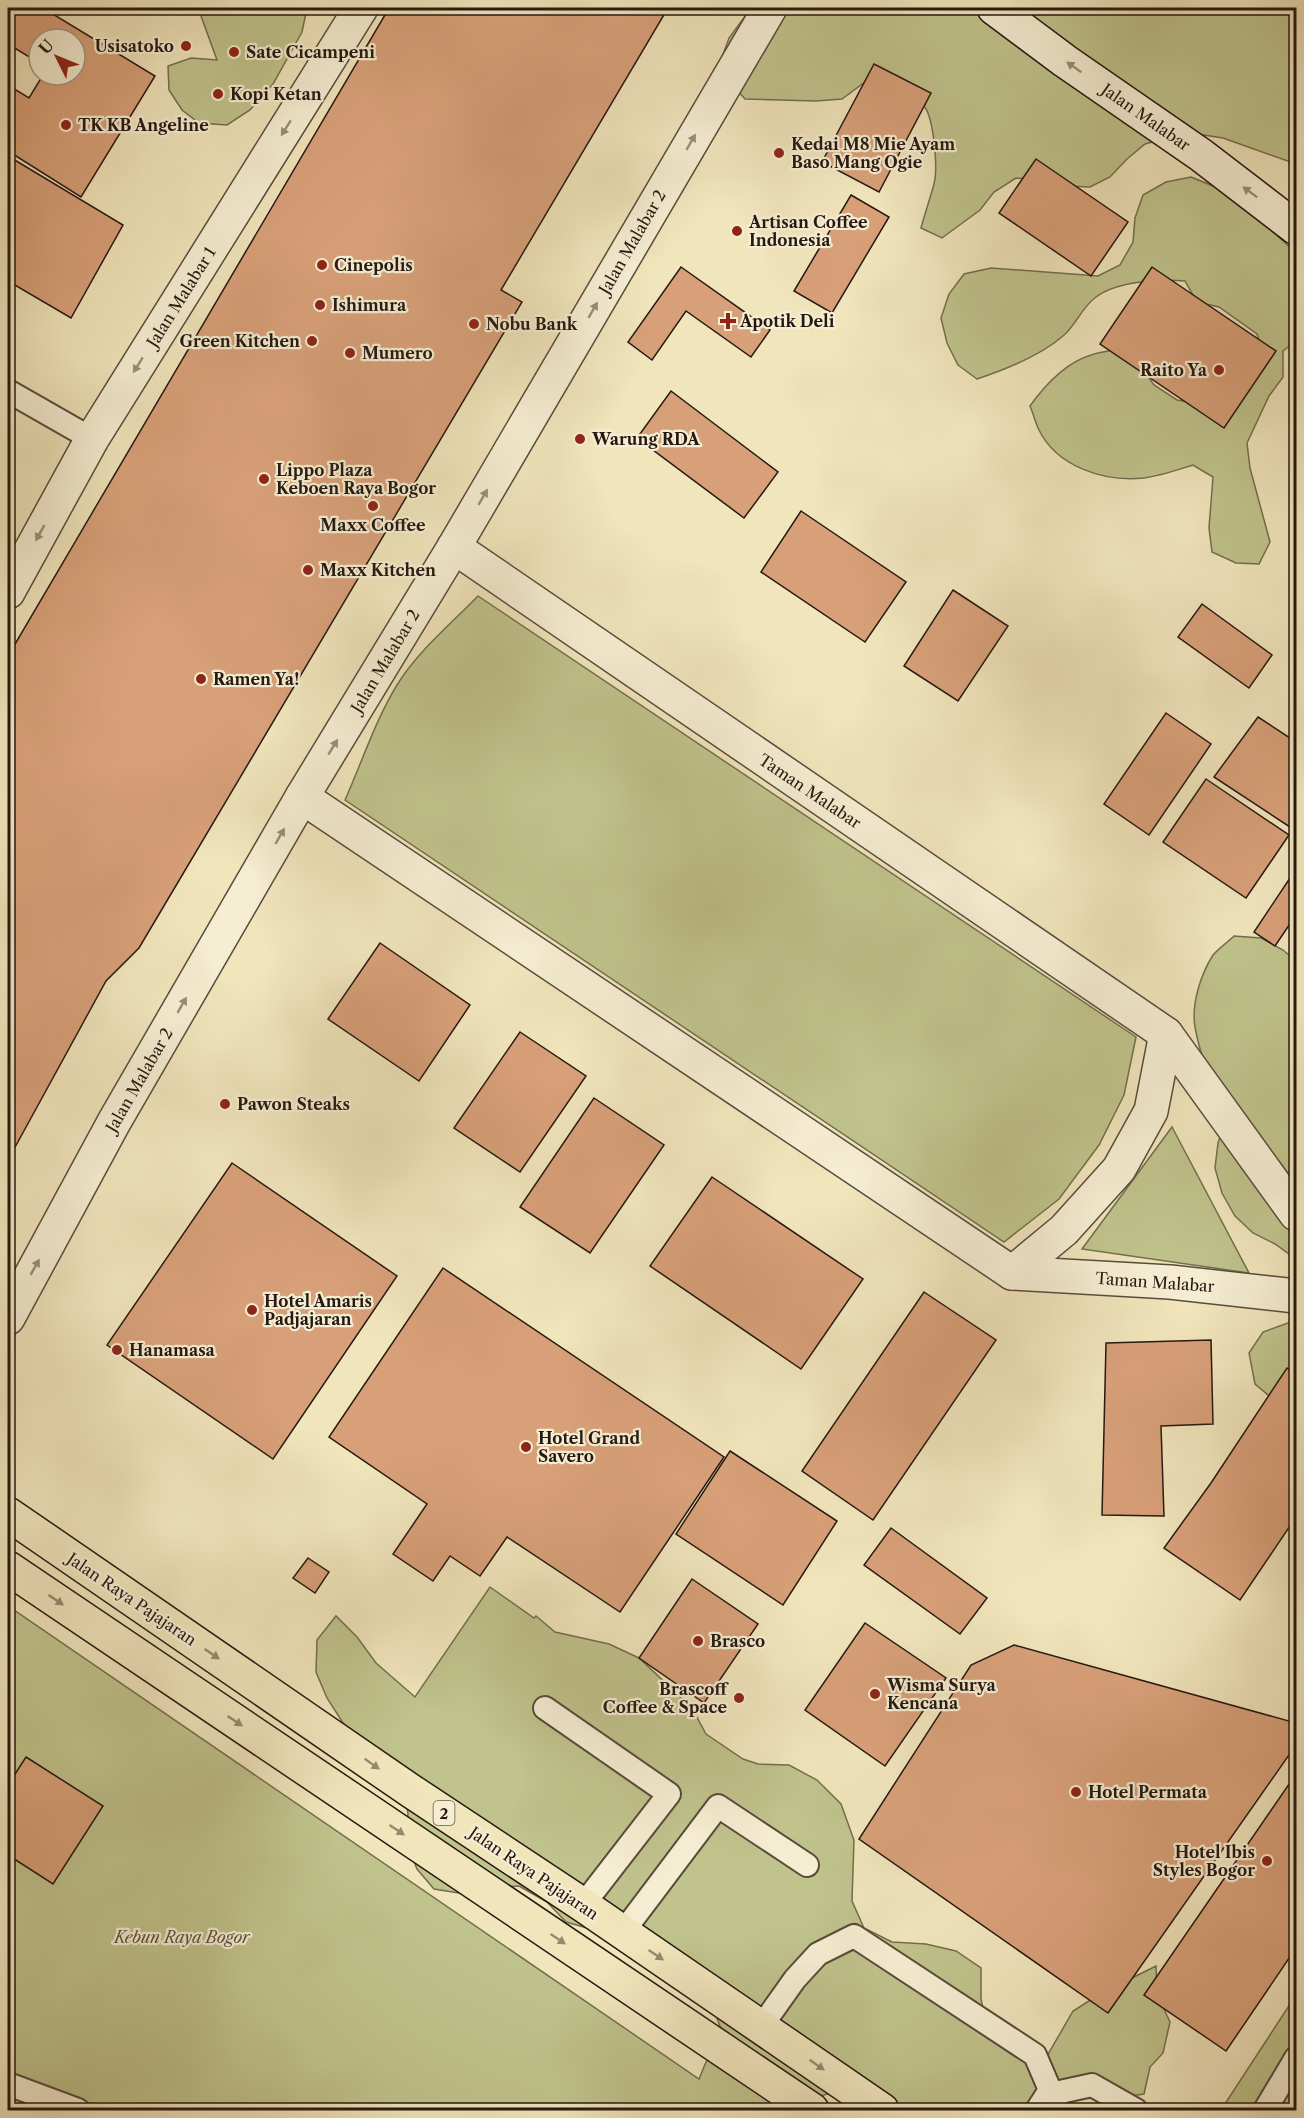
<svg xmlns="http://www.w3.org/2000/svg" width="1304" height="2118" viewBox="0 0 1304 2118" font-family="'Libre Caslon Text',serif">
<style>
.green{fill:#c0c38c;stroke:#726e4e;stroke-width:1.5}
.building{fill:#d8a079;stroke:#251811;stroke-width:1.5}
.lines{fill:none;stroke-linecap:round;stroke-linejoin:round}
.lane-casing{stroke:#584b3c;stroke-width:26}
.street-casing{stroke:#584b3c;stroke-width:36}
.secondary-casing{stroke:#251811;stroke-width:36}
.highway-casing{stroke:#251811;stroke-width:36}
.lane{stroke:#f6eed3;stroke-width:22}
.street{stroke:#f6eed3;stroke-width:33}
.secondary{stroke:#f6eed3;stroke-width:33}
.highway{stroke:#f1e5bc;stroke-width:33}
.oneway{fill:#988e7c}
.oneway2{fill:#95896f}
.poi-dot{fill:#8f2418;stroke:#f6eed3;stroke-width:2}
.labels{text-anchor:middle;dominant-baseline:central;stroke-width:4.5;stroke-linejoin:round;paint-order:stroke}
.shield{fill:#f6eed3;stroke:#64584b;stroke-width:1.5}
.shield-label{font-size:15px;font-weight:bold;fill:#251811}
.poi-label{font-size:16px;font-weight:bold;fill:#251811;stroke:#f6eed3;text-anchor:start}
.street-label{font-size:16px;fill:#251811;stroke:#f6eed3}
.park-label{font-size:16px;font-style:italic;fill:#5b543c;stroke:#f6eed3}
</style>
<rect width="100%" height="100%" fill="#f1e5bc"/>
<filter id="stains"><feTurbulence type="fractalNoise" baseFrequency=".00333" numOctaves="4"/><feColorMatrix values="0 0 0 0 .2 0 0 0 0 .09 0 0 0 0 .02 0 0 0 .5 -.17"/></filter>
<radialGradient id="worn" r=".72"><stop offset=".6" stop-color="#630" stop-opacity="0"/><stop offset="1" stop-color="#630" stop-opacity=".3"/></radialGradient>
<g class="green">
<polygon points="200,8 307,8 302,32 273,84 250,110 227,125 199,123 182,110 169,90 168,66 191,58 217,60 201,16"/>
<path d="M 745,8 L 1296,8 L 1296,40 L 1291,49 L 1296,51 L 1296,164 L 1223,138 L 1197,134 L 1171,137 L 1145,144 L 1127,159 L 1110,177 L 1090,187 L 1063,186 L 1039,180 L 1016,178 L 994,192 L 980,210 L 942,238 L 921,228 C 925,213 930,199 934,184 C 938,169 934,118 924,106 C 915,96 902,88 892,79 L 869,79 L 842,99 L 816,101 L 745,99 L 730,82 L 721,60 L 729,38 L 746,15 Z"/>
<path d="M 1191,177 L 1218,188 L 1242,203 L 1296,253 L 1296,341 L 1283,351 L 1283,377 L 1269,396 L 1247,443 L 1250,468 L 1270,542 L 1259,564 L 1236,563 L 1212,552 L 1209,528 L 1213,477 L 1193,465 C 1177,470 1160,476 1144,478 C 1104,482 1056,467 1038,428 C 1035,421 1033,413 1030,406 C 1045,385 1065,363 1091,355 C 1100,352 1109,351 1119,349 L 1139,365 L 1154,385 L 1177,400 L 1202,404 L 1264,358 L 1257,334 L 1219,307 L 1197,302 L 1185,281 C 1160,279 1117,281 1096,297 C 1082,307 1076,325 1063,336 C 1041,355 1004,370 977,379 L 958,365 L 947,343 L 941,318 L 949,294 L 964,274 L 991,268 L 1098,276 L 1120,265 L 1133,242 L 1135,218 L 1143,195 L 1166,182 Z"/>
<path d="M 478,596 L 1136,1037 L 1124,1095 L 1099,1145 L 1059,1199 L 1004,1242 L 345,800 C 362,762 375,721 397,685 C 417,652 451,624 478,596 Z"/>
<path d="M 1234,936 L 1261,938 L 1283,950 L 1296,961 L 1296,1259 L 1275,1244 L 1253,1233 L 1235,1216 L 1222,1193 L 1215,1168 L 1218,1143 L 1226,1120 C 1214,1094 1200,1055 1195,1027 C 1191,1004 1201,974 1213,955 C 1219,948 1228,942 1234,936 Z"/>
<polygon points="1172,1127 1249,1273 1082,1249"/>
<polygon points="1296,1320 1296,1399 1273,1399 1255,1384 1249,1353 1263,1332"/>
<polygon points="490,1587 534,1618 536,1616 555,1632 609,1644 639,1658 692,1708 706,1734 743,1759 758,1764 789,1765 817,1780 841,1804 854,1840 852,1901 864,1928 892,1942 926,1944 956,1951 981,1968 981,1999 988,2032 1043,2063 1073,2011 1100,1994 1156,1966 1157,1994 1170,2022 1163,2053 1150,2067 1144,2094 1116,2098 1066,2081 1064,2110 872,2110 855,2100 827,2094 801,2102 799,2110 8,2110 8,1606 699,2079 706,2062 724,2037 702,1978 594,1930 566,1922 547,1902 519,1886 492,1888 465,1894 434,1889 417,1869 406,1842 408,1813 401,1785 384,1763 343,1723 327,1698 316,1672 317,1640 336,1616 357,1637 376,1663 415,1697"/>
<polygon points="1296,1995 1296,2110 1221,2110"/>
</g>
<g class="building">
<polygon points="8,8 43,8 155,76 81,197 8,151 8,85 29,98 43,75 75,75 75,39 39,39 39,63 8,44"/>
<polygon points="389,8 668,8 501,290 522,302 139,948 106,981 8,1160 8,656"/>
<polygon points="874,64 931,93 879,192 822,162"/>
<polygon points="8,156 123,225 71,318 8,281"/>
<polygon points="1036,159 1128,222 1091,276 999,213"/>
<polygon points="851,195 889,217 832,313 794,291"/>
<polygon points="681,267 770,330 751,357 686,311 652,360 628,342"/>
<polygon points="1152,267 1276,351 1224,428 1100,344"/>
<polygon points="671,391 778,472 744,518 637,438"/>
<polygon points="801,511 906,582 865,642 761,572"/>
<polygon points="953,590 1008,626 958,701 904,666"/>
<polygon points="1202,604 1272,655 1249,688 1178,637"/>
<polygon points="1166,713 1211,744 1149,835 1104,804"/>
<polygon points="1258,717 1296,742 1296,831 1214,777"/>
<polygon points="1206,779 1289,835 1246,898 1163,842"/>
<polygon points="1296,869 1296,915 1275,946 1254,932"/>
<polygon points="380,943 470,1005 419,1081 328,1019"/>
<polygon points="520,1032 586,1076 520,1172 454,1128"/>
<polygon points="594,1098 664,1145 590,1253 520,1207"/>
<polygon points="232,1163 397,1276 273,1459 107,1345"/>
<polygon points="712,1177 863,1279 801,1369 650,1266"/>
<polygon points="443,1268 724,1457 620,1612 507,1537 480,1576 450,1556 433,1581 393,1554 427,1504 329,1437"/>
<polygon points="924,1292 996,1340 873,1520 802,1471"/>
<polygon points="1211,1340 1213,1424 1161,1426 1164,1516 1102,1515 1106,1343"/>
<polygon points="1287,1368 1296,1375 1296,1517 1240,1600 1164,1548 1211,1483"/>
<polygon points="730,1451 837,1521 783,1605 676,1534"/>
<polygon points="891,1528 987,1598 960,1634 864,1565"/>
<polygon points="308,1558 329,1572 315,1593 293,1578"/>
<polygon points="692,1579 758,1624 704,1703 639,1658"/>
<polygon points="865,1623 946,1678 885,1766 805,1710"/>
<polygon points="1014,1645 1296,1723 1296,1745 1108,2013 859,1839 971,1665"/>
<polygon points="26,1757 103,1806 53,1884 8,1855 8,1785"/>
<polygon points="1296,1774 1296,1948 1226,2051 1144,1995"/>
</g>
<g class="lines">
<g class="lane-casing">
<g id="lane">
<polyline points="8,391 92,439"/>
<polyline points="545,1708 669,1794 583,1905"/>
<polyline points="623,1932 718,1806 807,1865"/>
<polyline points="761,2027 795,1979 818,1954 854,1936 1035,2055 1050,2090 1037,2110"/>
<polyline points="8,2084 78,2110"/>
<polyline points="1049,2110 1060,2092 1092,2085 1136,2110"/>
<polyline points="1265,2110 1296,2058"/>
</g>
</g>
<g class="street-casing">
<g id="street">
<polyline points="454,547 1166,1034 1296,1214"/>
<polyline points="8,592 92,439 361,8"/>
<polyline points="302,797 1012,1273 1170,1282 1296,1296"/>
<polyline points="1012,1273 1064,1230 1119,1169 1151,1111 1166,1034"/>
<polyline points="8,1318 114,1122 302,797 454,547 770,8"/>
</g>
</g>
<g class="secondary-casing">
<polyline id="secondary" points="994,8 1065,61 1201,155 1296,228"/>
</g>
<g class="highway-casing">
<g id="highway">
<polyline points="8,1514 411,1791 583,1905 882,2110"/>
<polyline points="8,1568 812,2110"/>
</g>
</g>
<use href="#lane" class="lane"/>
<use href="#street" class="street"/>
<use href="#secondary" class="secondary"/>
<use href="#highway" class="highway"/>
</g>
<defs><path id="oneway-solid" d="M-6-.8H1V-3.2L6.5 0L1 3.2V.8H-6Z" transform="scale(1.5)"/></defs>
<g class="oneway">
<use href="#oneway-solid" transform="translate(1074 67) rotate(-145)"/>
<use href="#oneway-solid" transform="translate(286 128) rotate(122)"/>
<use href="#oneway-solid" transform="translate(691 142) rotate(-60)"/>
<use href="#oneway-solid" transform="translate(1250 192) rotate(-143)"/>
<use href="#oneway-solid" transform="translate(593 310) rotate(-60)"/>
<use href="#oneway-solid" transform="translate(138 365) rotate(122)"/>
<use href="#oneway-solid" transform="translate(483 497) rotate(-60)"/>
<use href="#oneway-solid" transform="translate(40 533) rotate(119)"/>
<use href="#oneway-solid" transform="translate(333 747) rotate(-59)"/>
<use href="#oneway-solid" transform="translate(280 836) rotate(-60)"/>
<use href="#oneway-solid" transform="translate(182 1005) rotate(-60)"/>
<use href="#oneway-solid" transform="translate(35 1267) rotate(-61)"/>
</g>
<g class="oneway2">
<use href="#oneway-solid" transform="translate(56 1600) rotate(34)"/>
<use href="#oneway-solid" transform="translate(212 1654) rotate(34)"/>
<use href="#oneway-solid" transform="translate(235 1721) rotate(34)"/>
<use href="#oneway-solid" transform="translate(372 1764) rotate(35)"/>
<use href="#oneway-solid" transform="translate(397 1830) rotate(34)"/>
<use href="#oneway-solid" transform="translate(558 1939) rotate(34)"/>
<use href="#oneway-solid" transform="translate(656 1955) rotate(34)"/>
<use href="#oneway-solid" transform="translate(817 2065) rotate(35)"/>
</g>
<g class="poi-dot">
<circle cx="186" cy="46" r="6"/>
<circle cx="234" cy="52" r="6"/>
<circle cx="218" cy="94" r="6"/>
<circle cx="66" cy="125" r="6"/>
<circle cx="779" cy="153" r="6"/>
<circle cx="737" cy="231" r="6"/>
<circle cx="322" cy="265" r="6"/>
<circle cx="320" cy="305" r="6"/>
<path d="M725 312h6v6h6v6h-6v6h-6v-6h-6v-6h6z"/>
<circle cx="474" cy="324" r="6"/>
<circle cx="312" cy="341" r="6"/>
<circle cx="350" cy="353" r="6"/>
<circle cx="1219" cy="370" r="6"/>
<circle cx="580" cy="439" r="6"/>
<circle cx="264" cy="479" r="6"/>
<circle cx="373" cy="506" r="6"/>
<circle cx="308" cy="570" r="6"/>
<circle cx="201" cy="679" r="6"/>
<circle cx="225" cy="1104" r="6"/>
<circle cx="252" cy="1310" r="6"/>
<circle cx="117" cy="1350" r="6"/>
<circle cx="526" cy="1447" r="6"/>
<circle cx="698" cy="1641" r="6"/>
<circle cx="875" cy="1694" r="6"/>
<circle cx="739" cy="1698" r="6"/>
<circle cx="1076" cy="1792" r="6"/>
<circle cx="1267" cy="1861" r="6"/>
</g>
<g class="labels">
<rect class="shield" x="433.5" y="1801" width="21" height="24" rx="4.5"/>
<g class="shield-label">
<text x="444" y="1813">2</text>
</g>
<g class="poi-label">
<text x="174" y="46" text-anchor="end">Usisatoko</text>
<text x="246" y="52">Sate Cicampeni</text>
<text x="230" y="94">Kopi Ketan</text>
<text x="78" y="125">TK KB Angeline</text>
<text x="791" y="144">Kedai M8 Mie Ayam<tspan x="791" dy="18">Baso Mang Ogie</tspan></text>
<text x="749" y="222">Artisan Coffee<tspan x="749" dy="18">Indonesia</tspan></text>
<text x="334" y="265">Cinepolis</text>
<text x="332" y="305">Ishimura</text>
<text x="740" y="321">Apotik Deli</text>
<text x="486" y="324">Nobu Bank</text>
<text x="300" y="341" text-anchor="end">Green Kitchen</text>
<text x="362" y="353">Mumero</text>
<text x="1207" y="370" text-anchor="end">Raito Ya</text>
<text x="592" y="439">Warung RDA</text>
<text x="276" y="470">Lippo Plaza<tspan x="276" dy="18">Keboen Raya Bogor</tspan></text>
<text x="373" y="525" text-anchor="middle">Maxx Coffee</text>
<text x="320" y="570">Maxx Kitchen</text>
<text x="213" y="679">Ramen Ya!</text>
<text x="237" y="1104">Pawon Steaks</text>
<text x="264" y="1301">Hotel Amaris<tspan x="264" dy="18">Padjajaran</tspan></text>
<text x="129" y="1350">Hanamasa</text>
<text x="538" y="1438">Hotel Grand<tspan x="538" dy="18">Savero</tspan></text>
<text x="710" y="1641">Brasco</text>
<text x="887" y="1685">Wisma Surya<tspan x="887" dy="18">Kencana</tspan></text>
<text x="727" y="1689" text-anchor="end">Brascoff<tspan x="727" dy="18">Coffee &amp; Space</tspan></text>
<text x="1088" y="1792">Hotel Permata</text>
<text x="1255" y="1852" text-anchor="end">Hotel Ibis<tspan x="1255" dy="18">Styles Bogor</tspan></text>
</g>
<g class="street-label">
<text transform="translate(1146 117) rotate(35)">Jalan Malabar</text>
<text transform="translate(632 242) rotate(-60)">Jalan Malabar 2</text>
<text transform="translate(181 297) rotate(-58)">Jalan Malabar 1</text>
<text transform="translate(385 661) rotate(-59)">Jalan Malabar 2</text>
<text transform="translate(810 791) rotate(34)">Taman Malabar</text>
<text transform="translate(139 1080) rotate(-60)">Jalan Malabar 2</text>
<text transform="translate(1155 1282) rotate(4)">Taman Malabar</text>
<text transform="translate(132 1599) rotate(34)">Jalan Raya Pajajaran</text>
<text transform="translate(534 1873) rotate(34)">Jalan Raya Pajajaran</text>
</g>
<g class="park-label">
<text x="182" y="1937">Kebun Raya Bogor</text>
</g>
</g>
<rect width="1304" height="2118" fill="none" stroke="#f1e5bc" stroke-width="30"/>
<rect x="9" y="9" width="1286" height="2100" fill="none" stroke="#251811" stroke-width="3"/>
<rect x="15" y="15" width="1274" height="2088" fill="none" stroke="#251811" stroke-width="1.5"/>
<g transform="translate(57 57) rotate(313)"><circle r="28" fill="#f6eed3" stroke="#a29885" stroke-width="1.5"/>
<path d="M0-4.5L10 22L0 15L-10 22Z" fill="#8f2418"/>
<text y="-9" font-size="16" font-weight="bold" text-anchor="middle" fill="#251811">U</text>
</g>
<rect width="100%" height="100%" filter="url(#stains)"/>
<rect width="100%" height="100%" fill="url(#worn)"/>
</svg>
